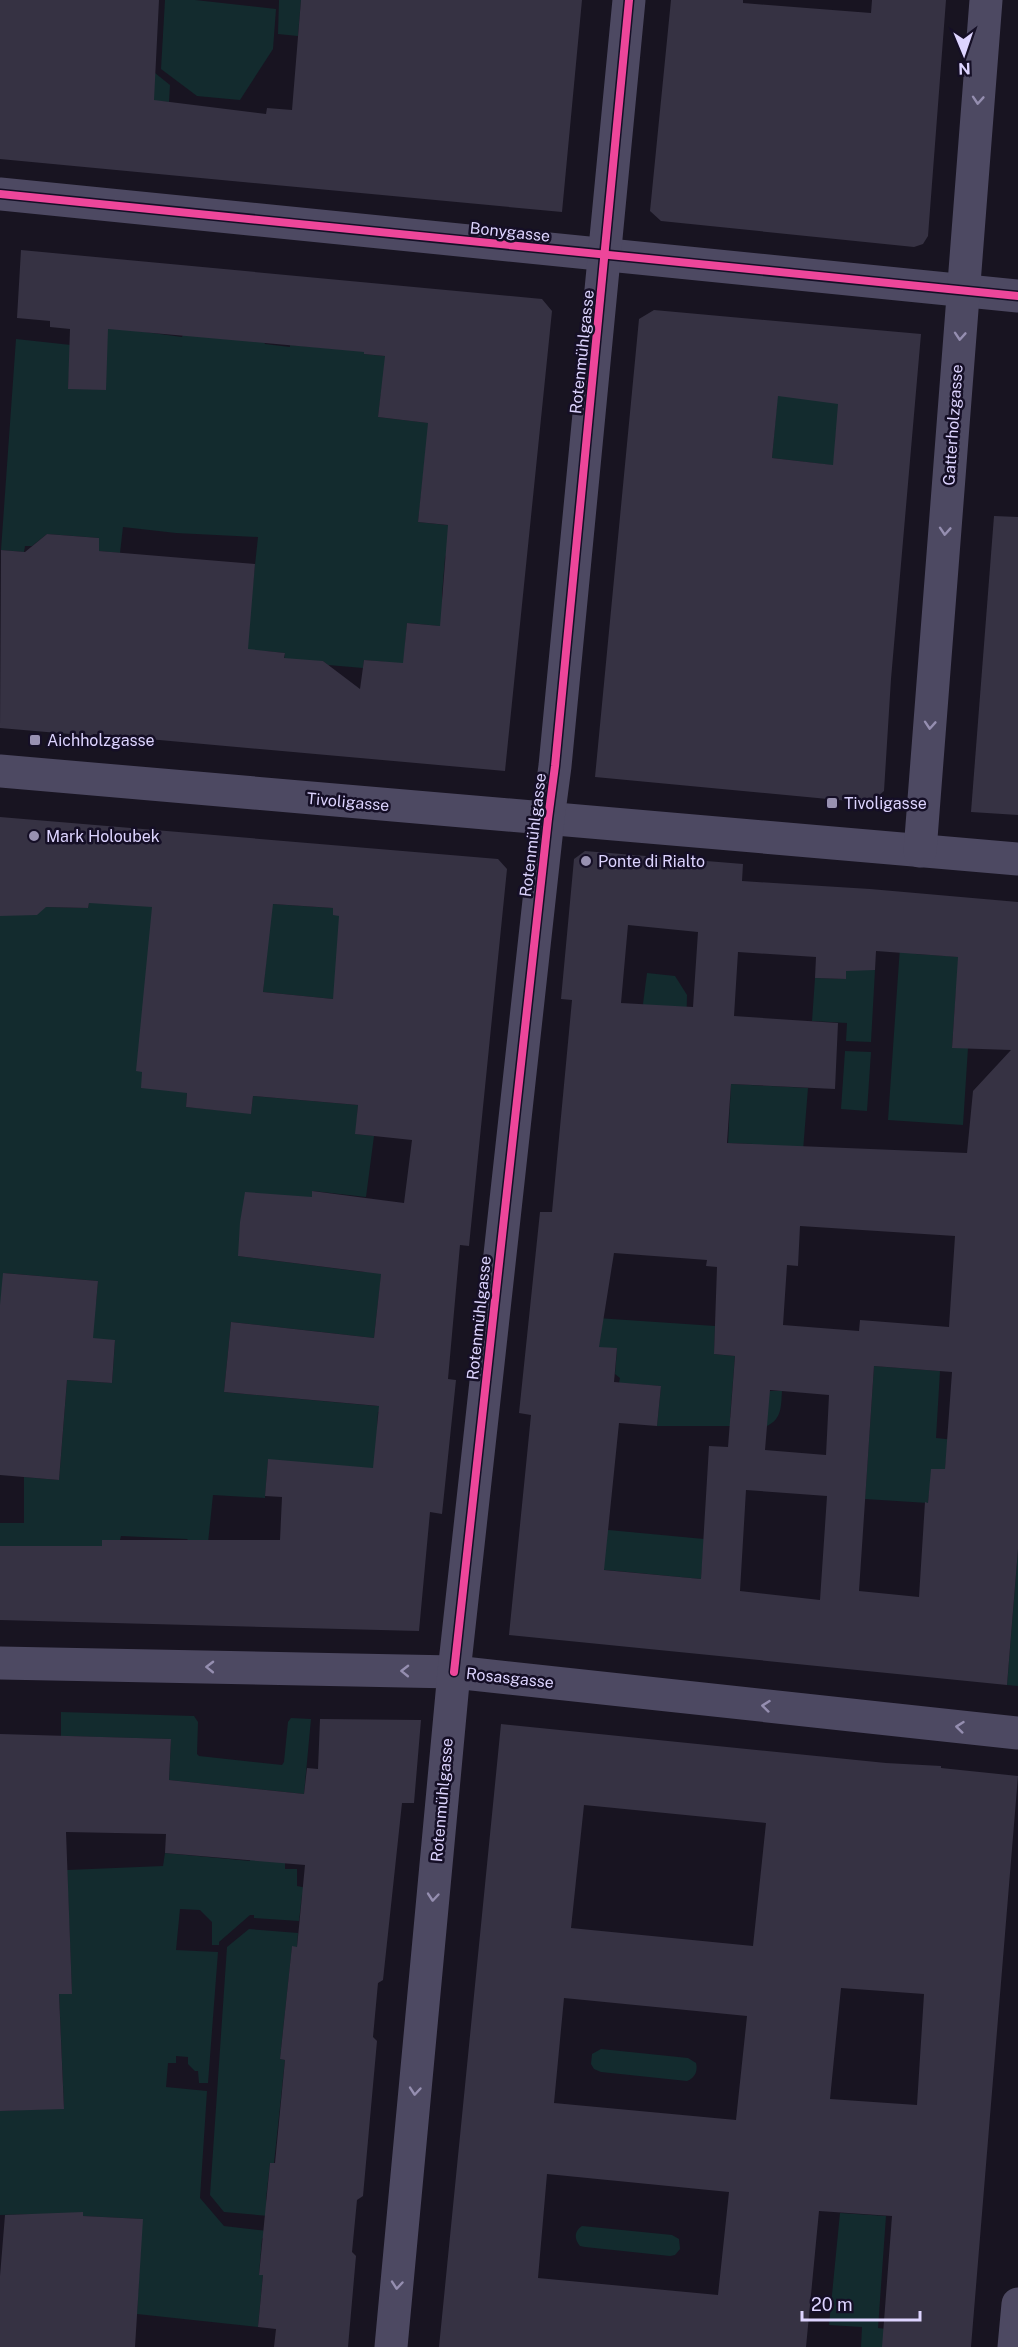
<svg xmlns="http://www.w3.org/2000/svg" width="1018" height="2347" viewBox="0 0 1018 2347" font-family="'Public Sans',sans-serif">
<style>
.green{fill:#132b2e;fill-rule:evenodd}
.building{fill:#363243;fill-rule:evenodd}
.lines{fill:none;stroke-linecap:round;stroke-linejoin:round}
.minor{stroke:#4d4962;stroke-width:33}
.cycleway-casing{stroke:#150f26;stroke-width:11}
.cycleway{stroke:#ed469a;stroke-width:8}
.oneway{stroke:#958eb0}
.poi-dot{fill:#9891b1;stroke:#150f26;stroke-width:2}
.labels{text-anchor:middle;dominant-baseline:central;stroke-width:5;stroke-linejoin:round;paint-order:stroke}
.street-label{font-size:16px;fill:#ddd4ff;stroke:#150f26}
.poi-label{font-size:16px;fill:#ddd4ff;stroke:#150f26;text-anchor:start}
</style>
<rect width="100%" height="100%" fill="#181421"/>
<g class="green">
<polygon points="165,0 195,0 276,9 273,49 240,100 197,96 161,69"/>
<polygon points="279,0 301,0 298,36 278,34"/>
<polygon points="155,73 170,85 169,102 143,100"/>
<path d="M 108,327 L 182,337 L 183,334 L 264,342 L 265,344 L 290,347 L 290,345 L 364,351 L 364,354 L 394,357 L 382,386 L 378,417 L 429,423 L 418,522 L 456,526 L 445,558 L 442,594 L 443,676 L 385,662 L 364,660 L 363,668 L 328,665 L 323,661 L 284,661 L 285,653 L 264,651 L 245,658 L 258,537 L 176,533 L 123,527 L 120,553 L 99,551 L 99,538 L 47,534 L 32,546 L 25,546 L 24,552 L 1,550 L 16,339 L 71,345 L 68,389 ZM 407,623 L 408,623 L 439,626 L 405,647 Z"/>
<path d="M 778,390 L 844,404 C 836,426 832,443 839,466 L 772,458 Z"/>
<path d="M 0,899 L 46,907 L 88,908 L 89,902 L 273,904 L 333,908 L 355,917 L 333,999 L 263,992 L 267,952 L 142,1072 L 187,1093 L 186,1107 L 251,1113 L 253,1096 L 358,1105 L 356,1134 L 374,1136 L 366,1197 L 313,1191 L 312,1197 L 238,1256 L 364,1272 L 382,1267 L 374,1338 L 231,1322 L 224,1392 L 377,1406 L 381,1373 L 385,1413 L 378,1412 L 377,1428 L 379,1472 L 268,1460 L 265,1498 L 213,1495 L 208,1543 L 191,1543 L 187,1539 L 121,1536 L 120,1540 L 102,1540 L 102,1546 L 0,1546 L 0,1523 L 24,1523 L 24,1477 L 59,1480 L 67,1380 L 112,1383 L 115,1341 L 0,1331 ZM 3,1273 L 98,1281 L 96,1302 L 96,1303 Z"/>
<polygon points="900,947 916,954 994,959 956,991 952,1047 968,1048 963,1125 888,1120"/>
<polygon points="846,964 863,970 875,970 871,1042 846,1041 847,1023 812,1021 815,978 846,979"/>
<polygon points="647,973 675,976 687,995 685,1071 643,1004"/>
<polygon points="845,1051 871,1052 867,1111 841,1109"/>
<polygon points="731,1084 808,1088 797,1226 753,1144 728,1143"/>
<path d="M 597,1318 L 715,1326 L 714,1354 L 735,1356 L 730,1418 L 770,1391 L 782,1391 C 781,1406 782,1419 767,1426 L 657,1426 L 661,1386 L 619,1383 L 620,1378 L 615,1374 L 617,1349 L 594,1347 Z"/>
<polygon points="874,1366 940,1371 936,1438 955,1440 946,1460 945,1469 932,1469 928,1503 865,1499"/>
<polygon points="598,1529 704,1539 701,1579 595,1569"/>
<polygon points="1018,1549 1018,1686 1007,1685"/>
<polygon points="61,1712 194,1716 198,1722 197,1754 199,1756 282,1765 284,1762 288,1722 291,1718 311,1719 304,1794 169,1780 171,1739 61,1736"/>
<polygon points="165,1853 250,1861 250,1859 285,1861 285,1869 297,1869 297,1886 307,1888 302,1895 299,1921 254,1918 254,1915 250,1915 219,1942 219,1945 212,1945 212,1922 200,1910 180,1909 176,1950 218,1952 208,2083 199,2083 198,2071 195,2071 188,2064 188,2057 176,2056 176,2063 168,2063 166,2087 207,2091 200,2198 224,2226 268,2231 262,2239 259,2274 263,2275 258,2327 137,2314 142,2219 41,2214 0,2215 0,2111 64,2108 59,1994 72,1994 67,1870 163,1866"/>
<polygon points="249,1929 298,1933 297,1947 292,1947 280,2059 285,2060 274,2163 270,2163 266,2199 269,2216 224,2212 210,2195 227,1947"/>
<path d="M 601,2049 L 688,2058 L 696,2063 C 698,2071 695,2078 687,2081 L 601,2072 L 594,2069 L 591,2064 L 592,2054 Z"/>
<polygon points="840,2213 886,2216 878,2328 895,2330 894,2347 861,2347 862,2327 829,2325"/>
<path d="M 582,2226 L 672,2235 L 679,2239 L 680,2249 L 675,2255 L 670,2256 L 585,2247 L 580,2246 C 574,2239 574,2231 582,2226 Z"/>
</g>
<g class="building">
<polygon points="0,0 159,0 154,100 266,114 267,108 292,110 301,0 582,0 562,212 0,159"/>
<polygon points="671,0 743,0 743,3 871,13 872,0 946,0 928,236 923,244 914,247 661,221 650,211"/>
<polygon points="21,250 542,299 552,311 505,771 93,734 93,736 0,728 1,550 25,552 47,534 99,538 99,551 255,564 248,649 285,653 284,658 323,661 360,689 364,660 403,663 407,623 440,626 448,525 418,522 428,423 378,417 385,356 364,354 364,352 108,329 106,390 68,389 70,329 50,327 50,321 17,318"/>
<path d="M 654,310 L 921,334 L 891,679 L 884,791 L 870,803 L 595,777 L 639,319 ZM 778,396 L 838,404 L 833,465 L 772,458 Z"/>
<polygon points="994,516 1018,517 1018,815 971,812"/>
<path d="M 0,817 L 498,859 L 507,869 L 469,1246 L 460,1245 L 448,1379 L 456,1380 L 442,1514 L 430,1512 L 419,1631 L 0,1620 L 0,1546 L 102,1546 L 102,1540 L 280,1540 L 282,1497 L 265,1496 L 268,1459 L 373,1468 L 379,1406 L 224,1392 L 231,1322 L 374,1338 L 381,1274 L 238,1256 L 240,1222 L 245,1192 L 312,1197 L 312,1191 L 404,1203 L 412,1140 L 355,1134 L 358,1105 L 253,1096 L 251,1114 L 186,1107 L 187,1093 L 141,1088 L 142,1072 L 136,1071 L 152,907 L 89,903 L 88,908 L 46,907 L 37,915 L 0,916 ZM 273,904 L 333,908 L 333,915 L 339,916 L 333,999 L 263,992 Z"/>
<path d="M 585,851 L 743,864 L 742,881 L 870,889 L 1018,902 L 1018,1549 L 1007,1685 L 509,1635 L 531,1415 L 519,1413 L 540,1212 L 552,1212 L 572,1000 L 561,999 L 574,859 ZM 628,925 L 698,932 L 693,1007 L 621,1003 ZM 876,951 L 958,957 L 952,1048 L 1011,1050 L 973,1091 L 967,1153 L 727,1143 L 731,1084 L 835,1089 L 838,1023 L 734,1016 L 738,952 L 816,957 L 815,978 L 846,979 L 846,971 L 875,970 ZM 800,1226 L 955,1236 L 949,1327 L 860,1320 L 859,1331 L 783,1325 L 787,1265 L 798,1266 ZM 614,1253 L 707,1260 L 706,1266 L 717,1267 L 714,1354 L 735,1356 L 728,1447 L 709,1446 L 701,1579 L 604,1570 L 619,1423 L 657,1426 L 661,1386 L 614,1382 L 617,1348 L 599,1347 ZM 874,1366 L 952,1372 L 945,1469 L 931,1469 L 928,1503 L 925,1502 L 919,1597 L 859,1591 ZM 770,1390 L 829,1395 L 826,1455 L 765,1450 ZM 746,1490 L 827,1496 L 820,1600 L 740,1591 Z"/>
<polygon points="3,1273 98,1281 93,1338 115,1340 112,1383 67,1380 59,1480 0,1475 0,1305"/>
<polygon points="320,1719 421,1720 414,1803 402,1803 383,1980 378,1983 373,2037 377,2041 363,2196 357,2200 352,2252 356,2256 348,2347 274,2347 276,2329 258,2327 263,2275 259,2275 270,2163 275,2163 285,2060 280,2059 292,1946 297,1947 305,1865 165,1853 166,1834 66,1832 72,1994 59,1994 64,2109 0,2111 0,1734 171,1739 169,1780 304,1794 307,1768 318,1769"/>
<path d="M 501,1724 L 886,1763 L 941,1766 L 941,1768 L 1018,1776 L 971,2347 L 882,2347 L 892,2216 L 819,2211 L 806,2347 L 439,2347 ZM 584,1805 L 766,1823 L 753,1946 L 571,1928 ZM 841,1988 L 924,1994 L 917,2105 L 830,2099 ZM 564,1998 L 747,2016 L 736,2120 L 554,2103 ZM 547,2174 L 729,2192 L 718,2295 L 538,2278 Z"/>
<polygon points="83,2212 83,2216 143,2219 135,2347 0,2347 0,2276 5,2215"/>
</g>
<g class="lines">
<g class="minor">
<polyline points="0,194 1018,296"/>
<polyline points="0,771 1018,859"/>
<polyline points="920,851 986,0"/>
<polyline points="0,1663 454,1672 1018,1733"/>
<polyline points="391,2347 454,1672 548,819 555,766 629,0"/>
<polyline points="1014,2347 1018,2304"/>
</g>
<g class="cycleway-casing">
<g id="cycleway">
<polyline points="0,194 1018,296"/>
<polyline points="454,1672 548,819 555,766 629,0"/>
</g>
</g>
<use href="#cycleway" class="cycleway"/>
</g>
<defs><path id="oneway-chevron" d="M-2-3.5L2.5 0L-2 3.5" fill="none" stroke-width="1.6" stroke-linecap="round" stroke-linejoin="round" transform="scale(1.5)"/></defs>
<g class="oneway">
<use href="#oneway-chevron" transform="translate(978 100) rotate(94)"/>
<use href="#oneway-chevron" transform="translate(960 336) rotate(94)"/>
<use href="#oneway-chevron" transform="translate(945 531) rotate(94)"/>
<use href="#oneway-chevron" transform="translate(930 725) rotate(94)"/>
<use href="#oneway-chevron" transform="translate(210 1667) rotate(-179)"/>
<use href="#oneway-chevron" transform="translate(405 1671) rotate(-179)"/>
<use href="#oneway-chevron" transform="translate(766 1706) rotate(-174)"/>
<use href="#oneway-chevron" transform="translate(960 1727) rotate(-174)"/>
<use href="#oneway-chevron" transform="translate(433 1897) rotate(95)"/>
<use href="#oneway-chevron" transform="translate(415 2091) rotate(95)"/>
<use href="#oneway-chevron" transform="translate(397 2285) rotate(95)"/>
</g>
<g class="poi-dot">
<rect x="29" y="734" width="12" height="12" rx="3"/>
<rect x="826" y="797" width="12" height="12" rx="3"/>
<circle cx="34" cy="836" r="6"/>
<circle cx="586" cy="861" r="6"/>
</g>
<g class="labels">
<g class="street-label">
<text transform="translate(510 232) rotate(6)">Bonygasse</text>
<text transform="translate(582 352) rotate(-84)">Rotenmühlgasse</text>
<text transform="translate(953 425) rotate(-86)">Gatterholzgasse</text>
<text transform="translate(348 802) rotate(5)">Tivoligasse</text>
<text transform="translate(533 835) rotate(-83)">Rotenmühlgasse</text>
<text transform="translate(479 1318) rotate(-84)">Rotenmühlgasse</text>
<text transform="translate(510 1678) rotate(6)">Rosasgasse</text>
<text transform="translate(442 1800) rotate(-85)">Rotenmühlgasse</text>
</g>
<g class="poi-label">
<text x="47" y="740">Aichholzgasse</text>
<text x="844" y="803">Tivoligasse</text>
<text x="46" y="836">Mark Holoubek</text>
<text x="598" y="861">Ponte di Rialto</text>
</g>
</g>
<g transform="translate(964 54) rotate(178)" stroke="#150f26" stroke-width="4.5" paint-order="stroke">
<path d="M0-4.5L10 22L0 15L-10 22Z" fill="#ddd4ff"/>
<text y="-9" font-size="16" font-weight="bold" text-anchor="middle" fill="#ddd4ff">N</text>
</g>
<path d="M802 2311v9h118v-9" fill="none" stroke="#ddd4ff" stroke-width="3"/>
<text x="811" y="2311" font-size="18" fill="#ddd4ff" stroke="#150f26" stroke-width="4.5" paint-order="stroke">20 m</text>
</svg>
